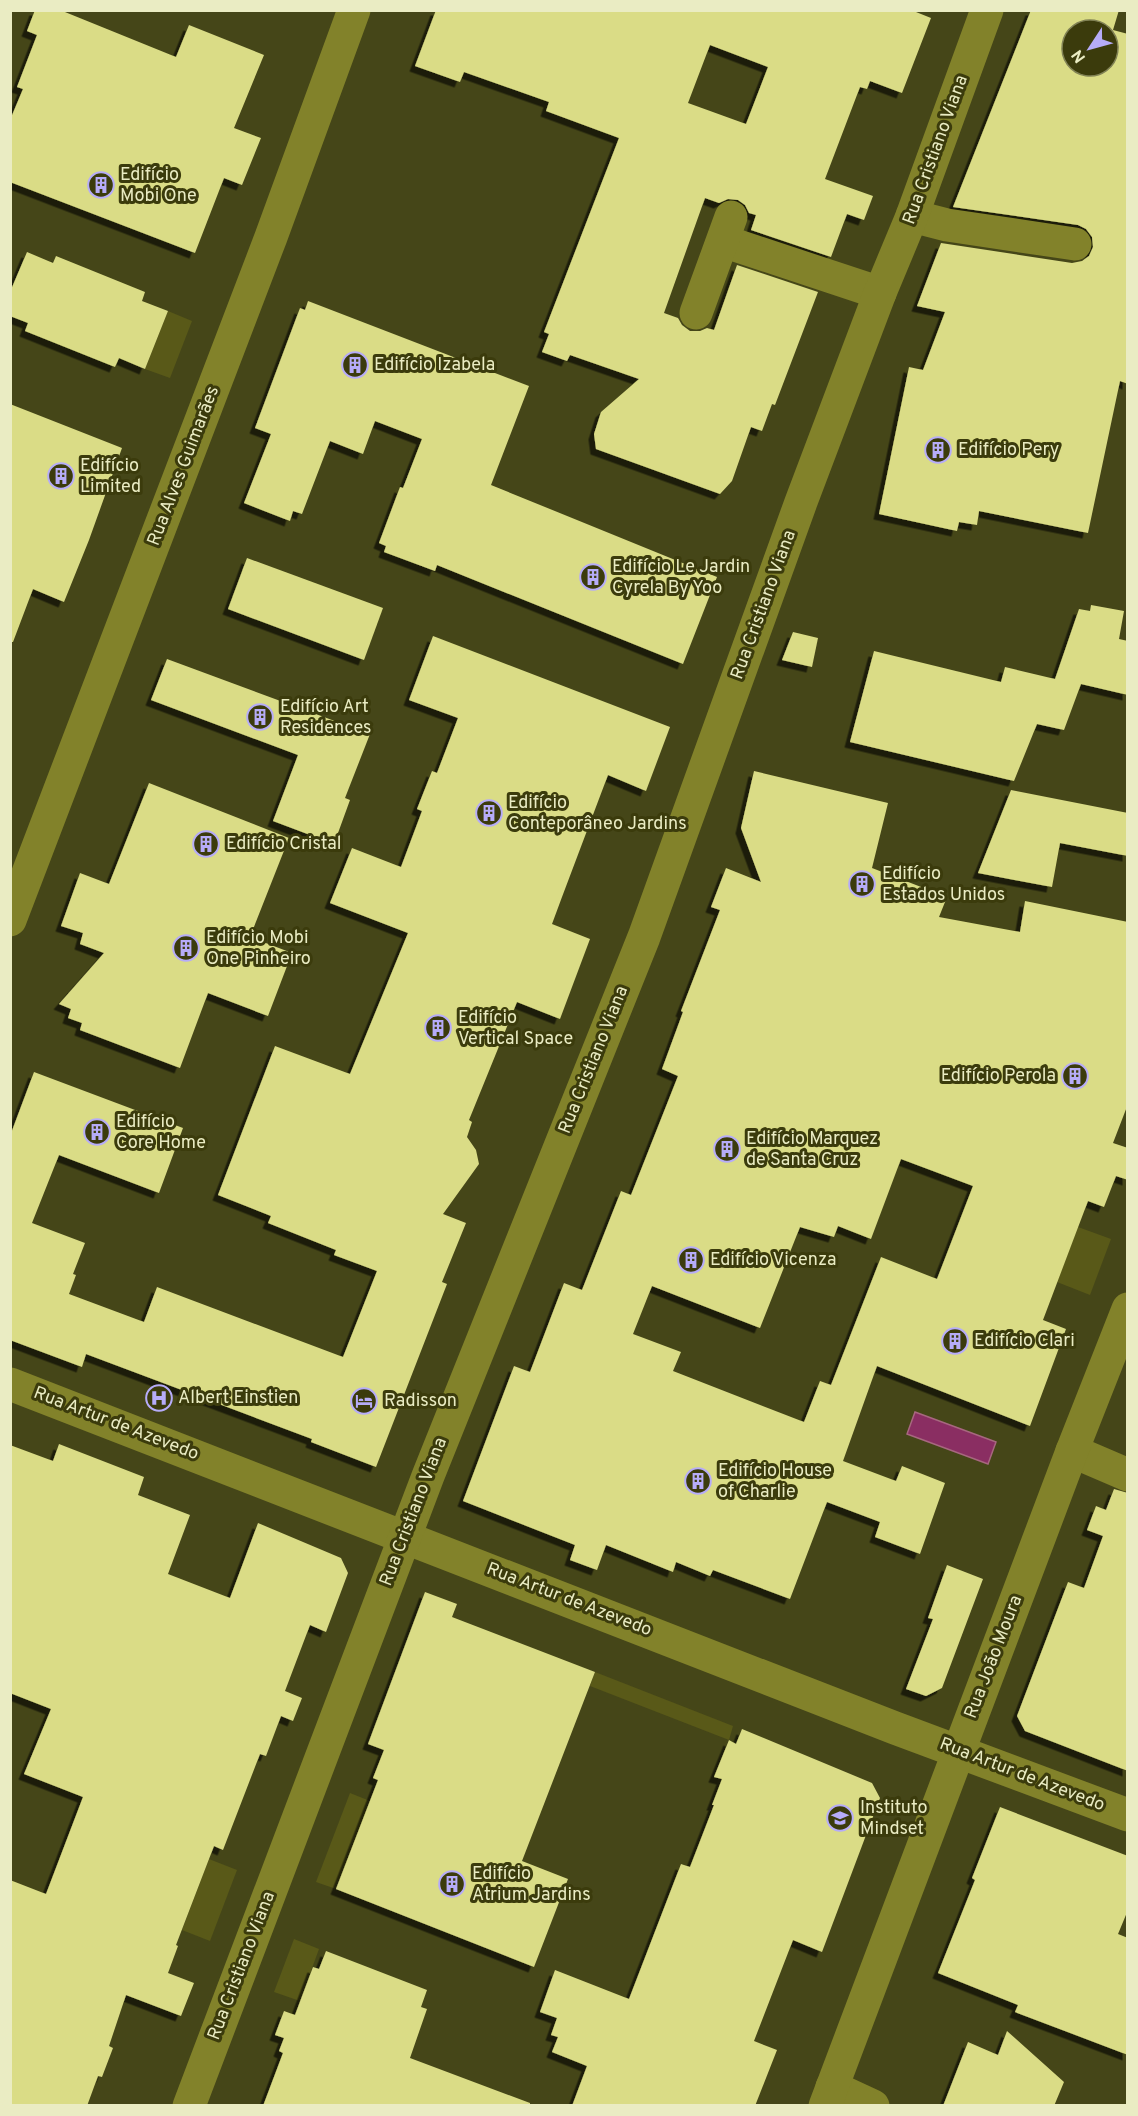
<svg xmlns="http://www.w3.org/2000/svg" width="1138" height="2116" viewBox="0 0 1138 2116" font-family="Overpass,sans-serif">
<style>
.green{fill:#595918}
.water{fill:#8a2e62;stroke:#a7677f;stroke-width:1.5}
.building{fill:#dadc86;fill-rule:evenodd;filter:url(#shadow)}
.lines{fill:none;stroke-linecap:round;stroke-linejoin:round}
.minor{stroke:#82822a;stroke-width:33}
.labels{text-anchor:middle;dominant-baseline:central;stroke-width:6;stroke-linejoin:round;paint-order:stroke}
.street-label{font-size:18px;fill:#eaecc3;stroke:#3b3b0c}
.poi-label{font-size:18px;fill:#eaecc3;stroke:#3b3b0c;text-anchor:start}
</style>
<defs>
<filter id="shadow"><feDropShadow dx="-5.5" dy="5.5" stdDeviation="0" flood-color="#0009"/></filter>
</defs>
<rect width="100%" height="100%" fill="#454618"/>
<g class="green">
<polygon points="168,311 192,321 170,378 145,369"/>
<polygon points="1078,1227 1111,1239 1090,1295 1057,1282"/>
<polygon points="595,1672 733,1726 729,1740 590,1686"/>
<polygon points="350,1793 370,1801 336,1889 316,1882"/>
<polygon points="209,1859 237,1870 210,1941 182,1930"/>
<polygon points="294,1939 319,1949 300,2001 274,1992"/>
</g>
<polygon class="water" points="915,1412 996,1442 988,1464 907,1434"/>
<g class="building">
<polygon points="35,10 60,10 176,57 189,25 264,55 234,128 261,138 242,185 224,178 195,253 10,182 10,120 23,89 17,87 37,35 27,31"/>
<path d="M 436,10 L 911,10 L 931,18 L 902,93 L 870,81 L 867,89 L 860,87 L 825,179 L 873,196 L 864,220 L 847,214 L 831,257 L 751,230 L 756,215 L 749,213 L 745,205 L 738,200 L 728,199 L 719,203 L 705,198 L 664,313 L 678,318 L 682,325 L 690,331 L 700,331 L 707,328 L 714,330 L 737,265 L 818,292 L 775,405 L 772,404 L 762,431 L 751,427 L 732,481 L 720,494 L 596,449 L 594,434 L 601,412 L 639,379 L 570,355 L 567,361 L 542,352 L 549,334 L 544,332 L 619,138 L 546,111 L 549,102 L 464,72 L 460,82 L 415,66 ZM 710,45 L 768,67 L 746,124 L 688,103 Z"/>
<path d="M 1031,10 L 1119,10 L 1113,30 L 1128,34 L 1128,384 L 1120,381 L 1088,533 L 979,511 L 977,525 L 959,522 L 957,531 L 879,514 L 909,367 L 923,370 L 945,312 L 917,306 L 941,243 L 1072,263 L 1082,261 L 1089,256 L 1093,247 L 1092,237 L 1086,229 L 1078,225 L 953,207 ZM 1072,30 L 1108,30 L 1108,66 L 1072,66 Z"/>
<polygon points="27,252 53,263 56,256 145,292 142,301 168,311 145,369 119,358 115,367 25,331 28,323 10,316 10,292"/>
<polygon points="308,301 529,386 491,485 717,577 683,664 437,565 435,571 384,552 386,546 379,543 400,487 403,488 422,439 375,421 363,454 330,441 302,514 293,511 290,521 244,503 271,434 255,428 300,308 305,310"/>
<polygon points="10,404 122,448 89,540 64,602 33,589 13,642 10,642"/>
<polygon points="247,558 383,608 364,660 228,609"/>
<polygon points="1091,605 1124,611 1119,639 1128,641 1128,695 1081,684 1064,730 1037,724 1014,781 850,742 874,651 1001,682 1005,667 1055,679 1079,609 1090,611"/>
<polygon points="793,632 818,638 812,667 782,660"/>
<polygon points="433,636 670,727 646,791 608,775 562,897 552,924 590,939 560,1019 517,1002 469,1120 472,1122 467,1137 476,1150 479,1164 443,1214 466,1223 442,1282 447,1284 376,1467 311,1442 312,1439 86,1354 82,1367 10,1340 10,1136 34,1072 183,1128 159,1193 59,1155 32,1223 85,1243 73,1274 76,1275 69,1294 144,1322 157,1287 343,1357 377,1271 334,1255 336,1250 268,1223 271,1216 218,1195 275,1046 350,1074 408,933 330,903 352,848 401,867 422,811 417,809 432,771 437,773 458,718 409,700"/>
<polygon points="167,659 370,734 345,798 350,800 334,844 273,821 298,755 151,700"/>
<path d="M 754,771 L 888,803 L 872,868 L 947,897 L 939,917 L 1020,932 L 1025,901 L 1128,922 L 1128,1104 L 1113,1143 L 1128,1148 L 1128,1180 L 1116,1176 L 1104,1207 L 1088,1201 L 1043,1320 L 1066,1329 L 1030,1426 L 877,1366 L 843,1461 L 896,1481 L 902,1466 L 945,1483 L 920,1554 L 875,1537 L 880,1522 L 827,1502 L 790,1599 L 713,1570 L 710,1576 L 676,1562 L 673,1572 L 606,1545 L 597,1570 L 570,1560 L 575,1545 L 463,1501 L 514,1366 L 530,1372 L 564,1283 L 582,1290 L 621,1191 L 631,1195 L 678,1076 L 662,1069 L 683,1012 L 681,1011 L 720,910 L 711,907 L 726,868 L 761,882 L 741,828 ZM 901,1159 L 973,1186 L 937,1279 L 881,1257 L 831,1385 L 820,1381 L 804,1422 L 673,1371 L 681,1352 L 633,1334 L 652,1286 L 760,1328 L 800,1227 L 834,1237 L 838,1226 L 871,1239 Z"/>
<polygon points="149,783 289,838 250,937 292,953 268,1016 208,993 180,1068 80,1030 82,1023 68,1018 71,1009 59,1004 104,953 80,944 83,933 61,926 80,873 109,884"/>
<polygon points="1011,790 1128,813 1128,856 1060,843 1052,887 978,873"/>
<polygon points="59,1444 144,1477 138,1495 190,1515 168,1574 230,1598 258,1523 341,1558 348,1573 326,1632 310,1625 285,1691 302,1698 293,1721 281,1716 266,1756 260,1754 223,1850 214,1846 176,1945 178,1946 168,1973 194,1983 181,2016 126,1995 109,2046 113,2048 102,2077 98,2076 87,2106 10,2106 10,1880 46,1894 83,1797 24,1774 51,1709 10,1693 10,1445 53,1461"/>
<polygon points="1114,1489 1128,1493 1128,1771 1025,1731 1017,1716 1068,1582 1084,1588 1103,1536 1087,1530 1096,1506 1106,1510"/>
<polygon points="947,1565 983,1579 942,1688 926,1696 906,1689 933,1619 928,1618"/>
<polygon points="425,1592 457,1604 452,1617 595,1672 522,1861 568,1879 534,1967 336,1889 378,1780 373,1778 384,1750 368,1744"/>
<polygon points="742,1729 872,1783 880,1798 822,1952 793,1940 754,2041 777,2050 755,2106 572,2106 587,2066 552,2052 558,2037 551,2035 557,2018 540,2012 555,1970 629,1999 681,1864 690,1867 714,1805 712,1805 722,1779 714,1777 729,1740 736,1744"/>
<polygon points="1000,1807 1128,1856 1128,1910 1118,1934 1128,1938 1128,2055 1015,2012 1018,2005 938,1973 975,1880 972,1878"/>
<polygon points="326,1951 427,1990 421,2007 427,2009 410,2058 530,2103 530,2106 263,2106 283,2053 279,2051 284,2038 275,2035 284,2011 295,2015 313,1967 319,1969"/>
<polygon points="1007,2031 1064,2082 1054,2106 943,2106 968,2042 998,2055"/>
</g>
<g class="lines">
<g class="minor">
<polyline points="912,216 947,225 1075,244"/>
<polyline points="723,241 880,293"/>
<polyline points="696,313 731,217"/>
<polyline points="10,920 271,237 354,10"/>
<polyline points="10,1384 895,1728 1128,1815"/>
<polyline points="1072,1451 1128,1475"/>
<polyline points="832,2087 873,2106"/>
<polyline points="189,2106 428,1476 644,937 801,502 880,293 912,216 987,10"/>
<polyline points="825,2106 1072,1451 1128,1309"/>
</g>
</g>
<defs>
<g id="building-ring" transform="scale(1.35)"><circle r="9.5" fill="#3b3b0c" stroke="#b6acf8" stroke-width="1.5"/><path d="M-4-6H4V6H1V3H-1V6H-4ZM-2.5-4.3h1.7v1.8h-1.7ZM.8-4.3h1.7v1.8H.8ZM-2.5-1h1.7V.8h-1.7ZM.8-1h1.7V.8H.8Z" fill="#b6acf8"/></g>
<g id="hospital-ring" transform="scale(1.35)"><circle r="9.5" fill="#3b3b0c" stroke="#b6acf8" stroke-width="1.5"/><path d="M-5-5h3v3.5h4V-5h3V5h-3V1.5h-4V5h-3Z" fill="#b6acf8"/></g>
<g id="hotel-ring" transform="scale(1.35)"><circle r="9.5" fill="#3b3b0c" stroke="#b6acf8" stroke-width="1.5"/><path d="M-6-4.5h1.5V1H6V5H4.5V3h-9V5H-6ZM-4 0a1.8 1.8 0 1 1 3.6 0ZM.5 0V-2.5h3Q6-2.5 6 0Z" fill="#b6acf8"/></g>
<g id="university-ring" transform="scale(1.35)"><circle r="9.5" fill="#3b3b0c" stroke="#b6acf8" stroke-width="1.5"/><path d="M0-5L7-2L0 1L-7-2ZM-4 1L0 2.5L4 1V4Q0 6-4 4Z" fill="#b6acf8"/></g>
</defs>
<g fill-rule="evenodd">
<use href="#building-ring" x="101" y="185"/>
<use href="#building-ring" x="355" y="365"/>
<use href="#building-ring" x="938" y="450"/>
<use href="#building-ring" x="61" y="476"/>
<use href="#building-ring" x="593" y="577"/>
<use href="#building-ring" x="260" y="717"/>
<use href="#building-ring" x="489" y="813"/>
<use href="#building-ring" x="206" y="844"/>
<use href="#building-ring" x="862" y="884"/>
<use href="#building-ring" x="186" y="948"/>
<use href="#building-ring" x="438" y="1028"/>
<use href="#building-ring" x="1075" y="1076"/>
<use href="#building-ring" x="97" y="1132"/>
<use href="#building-ring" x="727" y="1149"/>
<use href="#building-ring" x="691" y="1260"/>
<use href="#building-ring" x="955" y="1341"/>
<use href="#hospital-ring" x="159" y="1398"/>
<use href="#hotel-ring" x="364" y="1401"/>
<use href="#building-ring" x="698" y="1481"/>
<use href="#university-ring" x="840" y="1818"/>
<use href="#building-ring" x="452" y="1884"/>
</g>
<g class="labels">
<g class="street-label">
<text transform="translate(936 150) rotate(-70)">Rua Cristiano Viana</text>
<text transform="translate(184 466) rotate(-69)">Rua Alves Guimarães</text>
<text transform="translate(764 605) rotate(-70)">Rua Cristiano Viana</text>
<text transform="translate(594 1060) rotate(-68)">Rua Cristiano Viana</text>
<text transform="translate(116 1424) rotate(21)">Rua Artur de Azevedo</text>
<text transform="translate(414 1512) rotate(-69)">Rua Cristiano Viana</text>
<text transform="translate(569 1600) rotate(21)">Rua Artur de Azevedo</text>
<text transform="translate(994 1657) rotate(-69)">Rua João Moura</text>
<text transform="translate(1022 1775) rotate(21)">Rua Artur de Azevedo</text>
<text transform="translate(242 1966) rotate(-69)">Rua Cristiano Viana</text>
</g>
<g class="poi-label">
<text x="120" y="175">Edifício<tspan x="120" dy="21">Mobi One</tspan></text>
<text x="374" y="365">Edifício Izabela</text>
<text x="958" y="450">Edifício Pery</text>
<text x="80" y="466">Edifício<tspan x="80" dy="21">Limited</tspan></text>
<text x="612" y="567">Edifício Le Jardin<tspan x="612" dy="21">Cyrela By Yoo</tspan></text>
<text x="280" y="707">Edifício Art<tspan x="280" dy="21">Residences</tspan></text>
<text x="508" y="803">Edifício<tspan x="508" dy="21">Conteporâneo Jardins</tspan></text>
<text x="226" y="844">Edifício Cristal</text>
<text x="882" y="874">Edifício<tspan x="882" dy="21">Estados Unidos</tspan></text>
<text x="206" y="938">Edifício Mobi<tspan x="206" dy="21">One Pinheiro</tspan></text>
<text x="458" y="1018">Edifício<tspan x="458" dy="21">Vertical Space</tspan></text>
<text x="1056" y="1076" text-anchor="end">Edifício Perola</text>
<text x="116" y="1122">Edifício<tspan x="116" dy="21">Core Home</tspan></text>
<text x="746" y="1139">Edifício Marquez<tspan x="746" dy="21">de Santa Cruz</tspan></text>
<text x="710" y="1260">Edifício Vicenza</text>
<text x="974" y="1341">Edifício Clari</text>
<text x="178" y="1398">Albert Einstien</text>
<text x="384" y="1401">Radisson</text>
<text x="718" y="1471">Edifício House<tspan x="718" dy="21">of Charlie</tspan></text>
<text x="860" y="1808">Instituto<tspan x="860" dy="21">Mindset</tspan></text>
<text x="472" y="1874">Edifício<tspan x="472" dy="21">Atrium Jardins</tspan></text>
</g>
</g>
<rect width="1138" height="2116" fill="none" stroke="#eaecc3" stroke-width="24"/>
<g transform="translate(1090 48) rotate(234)"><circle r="28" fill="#3b3b0c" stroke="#818255" stroke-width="1.5"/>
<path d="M0-4.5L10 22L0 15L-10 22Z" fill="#b6acf8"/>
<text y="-9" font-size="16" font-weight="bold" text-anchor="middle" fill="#eaecc3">N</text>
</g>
</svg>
